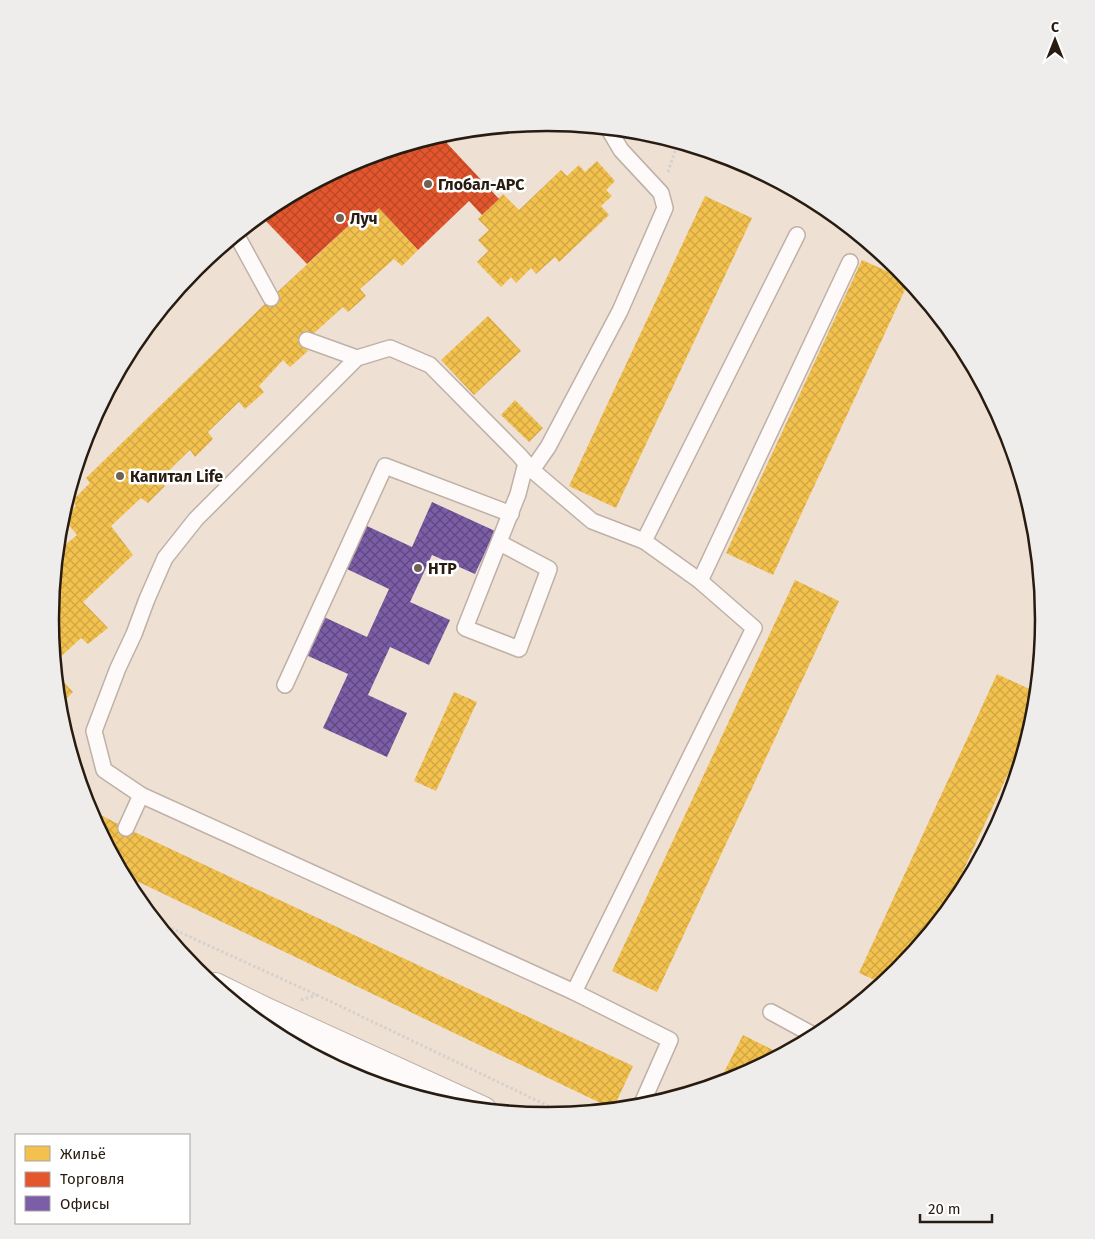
<svg xmlns="http://www.w3.org/2000/svg" width="1095" height="1239" viewBox="0 0 1095 1239" font-family="'Fira Sans',sans-serif">
<style>
.green{fill:#f7d2d4}
.homes{fill:url(#homes-cross-hatch)}
.shops{fill:url(#shops-cross-hatch)}
.offices{fill:url(#offices-cross-hatch)}
.lines{fill:none;stroke-linecap:round;stroke-linejoin:round}
.lane-casing{stroke:#beb1a7;stroke-width:18}
.secondary-casing{stroke:#beb1a7;stroke-width:30}
.path{stroke:#d5d1cd;stroke-width:3;stroke-dasharray:2.5 2.5;stroke-linecap:butt}
.lane{stroke:#fdfaf9;stroke-width:15}
.secondary{stroke:#fdfaf9;stroke-width:28}
.poi-dot{fill:#6e6155;stroke:#fff;stroke-width:2}
.labels{text-anchor:middle;dominant-baseline:central;stroke-width:5;stroke-linejoin:round;paint-order:stroke}
.poi-label{font-size:16px;font-weight:bold;fill:#281c11;stroke:#fff;text-anchor:start}
.rim{fill:none;stroke:#281c11;stroke-width:2.5}
</style>
<defs>
<pattern id="homes-cross-hatch" width="8" height="8" patternUnits="userSpaceOnUse" patternTransform="scale(1.25)"><rect width="8" height="8" fill="#f2c14e"/><path d="M0 0l8 8M0 8l8-8" fill="none" stroke="#d0a543"/></pattern>
<pattern id="shops-cross-hatch" width="8" height="8" patternUnits="userSpaceOnUse" patternTransform="scale(1.25)"><rect width="8" height="8" fill="#e4572e"/><path d="M0 0l8 8M0 8l8-8" fill="none" stroke="#b94726"/></pattern>
<pattern id="offices-cross-hatch" width="8" height="8" patternUnits="userSpaceOnUse" patternTransform="scale(1.25)"><rect width="8" height="8" fill="#7b5ea7"/><path d="M0 0l8 8M0 8l8-8" fill="none" stroke="#5f487e"/></pattern>
</defs>
<rect width="100%" height="100%" fill="#efe0d4"/>
<polygon class="green" points="270,1033 401,1092 357,1079"/>
<g class="homes">
<polygon points="597,161 615,181 606,190 612,196 601,206 609,215 559,262 555,257 536,274 531,268 516,283 511,277 501,287 477,262 488,251 478,240 489,230 478,219 503,194 519,210 561,170 567,176 579,165 585,172"/>
<polygon points="705,196 752,218 616,508 569,486"/>
<polygon points="379,208 418,250 402,266 394,259 360,289 366,296 348,312 343,307 302,344 308,351 290,367 283,360 259,386 264,392 245,409 239,402 208,432 213,439 195,457 190,450 159,480 165,486 148,503 141,498 111,526 133,555 83,602 108,628 88,644 81,638 54,663 50,619 57,552 77,535 63,518 76,506 73,500 90,483 86,478 271,298 357,218 362,224"/>
<polygon points="862,260 909,281 773,575 726,553"/>
<polygon points="488,316 521,351 474,395 441,360"/>
<polygon points="515,400 543,428 529,442 501,415"/>
<polygon points="795,580 839,601 657,992 612,971"/>
<polygon points="55,673 73,692 59,706"/>
<polygon points="997,674 1038,693 1036,713 939,923 899,971 884,984 859,973"/>
<polygon points="454,692 477,702 436,791 414,781"/>
<polygon points="87,808 126,828 633,1066 613,1109 122,874"/>
<polygon points="743,1035 783,1055 738,1079 717,1086"/>
</g>
<polygon class="shops" points="453,131 444,140 499,199 482,215 469,201 418,250 379,208 362,224 357,218 307,264 263,218 281,201 357,160"/>
<polygon class="offices" points="432,502 495,531 475,574 432,555 410,602 450,620 429,665 390,647 368,695 407,713 387,757 323,728 348,674 306,655 324,617 367,637 389,589 347,569 367,526 412,547"/>
<g class="lines">
<g class="lane-casing">
<g id="lane">
<polyline points="236,234 271,298"/>
<polyline points="307,340 357,358 390,348 430,365 519,455 532,470 592,521 644,541 700,581 754,628 574,992 141,795 104,770 94,731 118,668 134,634 147,599 165,558 196,519 357,358"/>
<polyline points="532,470 548,447 620,311 665,208 661,193 621,150 608,128"/>
<polyline points="644,541 797,235"/>
<polyline points="500,543 549,569 519,649 465,628 518,494 526,463"/>
<polyline points="700,581 850,262"/>
<polyline points="285,685 385,466 511,514"/>
<polyline points="126,828 141,795"/>
<polyline points="574,992 670,1040 640,1108"/>
<polyline points="771,1012 817,1037"/>
</g>
</g>
<g class="secondary-casing">
<polyline id="secondary" points="215,987 266,1012 483,1111"/>
</g>
<g class="path">
<polyline points="668,172 678,142"/>
<polyline points="183,283 221,248"/>
<polyline points="153,920 317,995 567,1115"/>
<polyline points="301,1000 317,995"/>
</g>
<use href="#lane" class="lane"/>
<use href="#secondary" class="secondary"/>
</g>
<g class="poi-dot">
<circle cx="428" cy="184" r="5"/>
<circle cx="340" cy="218" r="5"/>
<circle cx="120" cy="476" r="5"/>
<circle cx="418" cy="568" r="5"/>
</g>
<g class="labels">
<g class="poi-label">
<text x="438" y="184">Глобал-АРС</text>
<text x="350" y="218">Луч</text>
<text x="130" y="476">Капитал Life</text>
<text x="428" y="568">НТР</text>
</g>
</g>
<path d="M0 0H1095V1239H0ZM59 619a488 488 0 1 1 976 0a488 488 0 1 1-976 0Z" fill="#eeedec" fill-rule="evenodd"/>
<path class="rim" d="M59 619a488 488 0 1 1 976 0a488 488 0 1 1-976 0Z"/>
<rect x="15" y="1134" width="175" height="90" fill="#ffffff" stroke="#a9a4a0"/>
<rect x="25" y="1146" width="25" height="15" fill="#f2c14e" stroke="#a9a4a0"/>
<text x="60" y="1159" font-size="15" fill="#281c11">Жильё</text>
<rect x="25" y="1172" width="25" height="15" fill="#e4572e" stroke="#a9a4a0"/>
<text x="60" y="1184" font-size="15" fill="#281c11">Торговля</text>
<rect x="25" y="1196" width="25" height="15" fill="#7b5ea7" stroke="#a9a4a0"/>
<text x="60" y="1209" font-size="15" fill="#281c11">Офисы</text>
<g transform="translate(1055 40)" stroke="#ffffff" stroke-width="4" paint-order="stroke">
<path d="M0-4L9 19L0 12L-9 19Z" fill="#281c11"/>
<text y="-8" font-size="14" font-weight="bold" text-anchor="middle" fill="#281c11">С</text>
</g>
<path d="M920 1214v8h72v-8" fill="none" stroke="#281c11" stroke-width="2.5"/>
<text x="928" y="1214" font-size="15" fill="#281c11" stroke="#ffffff" stroke-width="4" paint-order="stroke">20 m</text>
</svg>
